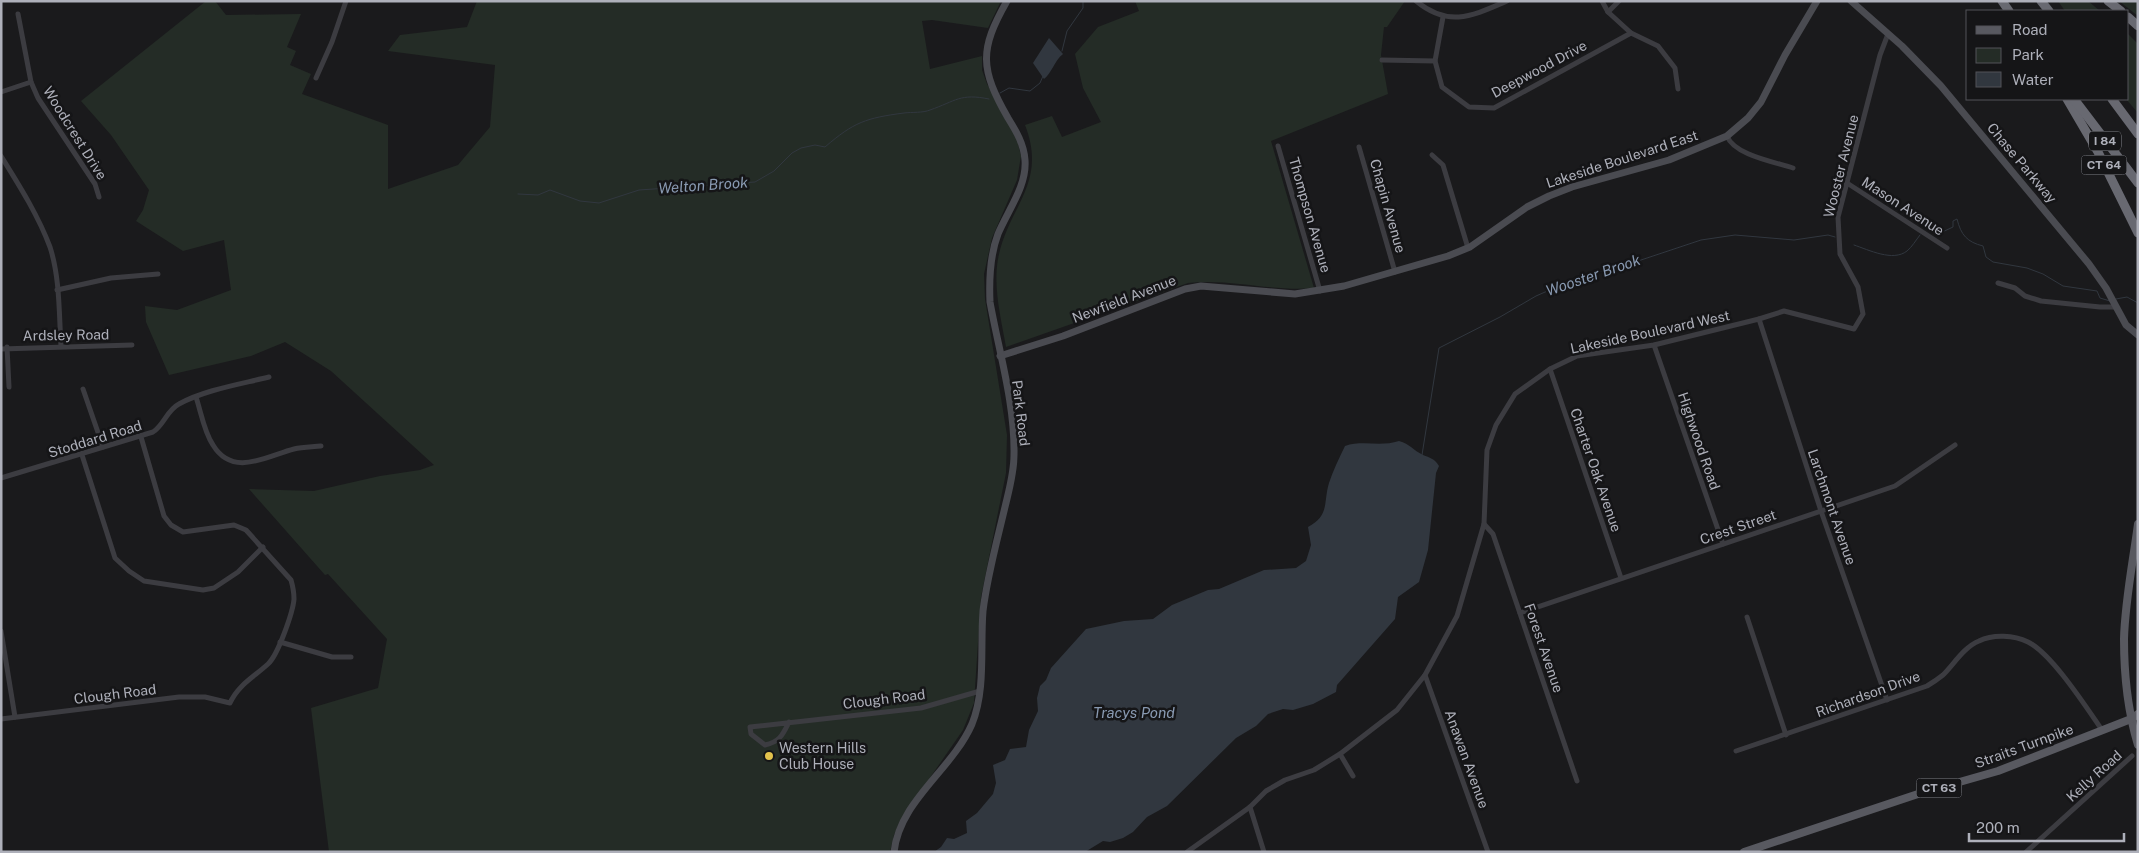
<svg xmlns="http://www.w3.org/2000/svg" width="2139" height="853" viewBox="0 0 2139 853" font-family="'Public Sans',sans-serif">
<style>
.green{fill:#242c26}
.water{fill:#31373f}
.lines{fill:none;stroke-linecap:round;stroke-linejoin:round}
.stream{stroke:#31373f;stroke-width:1}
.street{stroke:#3c3c41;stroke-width:5}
.secondary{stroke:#4a4b51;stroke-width:7}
.primary{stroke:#585960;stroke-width:8}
.highway{stroke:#686971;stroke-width:9}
.poi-dot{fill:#e2c24c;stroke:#151517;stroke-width:2}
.labels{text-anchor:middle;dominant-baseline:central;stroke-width:5;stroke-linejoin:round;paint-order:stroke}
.shield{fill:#151517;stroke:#808289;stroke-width:1}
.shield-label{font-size:12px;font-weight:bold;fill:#aeb0ba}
.street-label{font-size:14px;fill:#aeb0ba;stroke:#151517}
.poi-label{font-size:14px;fill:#aeb0ba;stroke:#151517;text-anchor:start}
.water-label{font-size:15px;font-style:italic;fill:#899ab2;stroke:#151517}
</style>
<rect width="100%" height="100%" fill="#1a1a1c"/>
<g class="green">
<polygon points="206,1 215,1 226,15 301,14 287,47 296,51 290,65 311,74 302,94 388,125 388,189 458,165 490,127 495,65 388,51 400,35 467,27 477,1 1001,1 988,28 932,20 922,21 930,69 982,56 982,70 987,84 1015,130 1021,156 1017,180 992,238 984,274 985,299 1007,435 1006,473 981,597 974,703 963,730 900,821 894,835 890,852 329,852 311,708 378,688 387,639 328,574 325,575 249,489 314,491 380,476 420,470 434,465 331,371 285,342 251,356 169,375 146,322 145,306 177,310 231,290 224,240 183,251 136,221 143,210 149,190 111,135 81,101"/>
<path d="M 1135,1 L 1405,1 L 1387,27 L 1384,27 L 1381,55 L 1388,94 L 1271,141 L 1314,288 C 1272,292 1230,278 1188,283 L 1006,347 C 1001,318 993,288 998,259 C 1008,206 1048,184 1025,125 L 1052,116 L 1062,137 L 1101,122 L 1083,88 L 1075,54 L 1098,27 L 1139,11 Z"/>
<polygon points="2058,1 2088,1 2100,11 2065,11"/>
<polygon points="2119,1 2138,1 2138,16"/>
<polygon points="2128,34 2138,44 2138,113 2126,99"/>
</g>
<g class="water">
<path d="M 1049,38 L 1063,54 C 1054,61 1052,73 1044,79 L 1033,63 Z"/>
<path d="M 1399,441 C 1410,444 1413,450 1423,455 C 1430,458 1434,458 1439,466 L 1436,473 L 1428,550 L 1419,582 L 1398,597 L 1395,619 L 1337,685 L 1336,692 L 1313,704 L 1293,710 L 1283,709 L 1268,714 L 1256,726 L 1236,738 L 1167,806 L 1147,817 L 1133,832 L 1123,838 L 1110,842 L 1103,841 L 1085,852 L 934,852 L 941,847 L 947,838 L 954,839 L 967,833 L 966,821 L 977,813 L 993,794 L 996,783 L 993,765 L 1005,760 L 1010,749 L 1026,747 L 1029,730 L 1038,711 L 1037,698 L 1040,686 L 1046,680 L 1051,668 L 1086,629 L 1124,621 L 1153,619 L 1172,605 L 1208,590 L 1219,589 L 1264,570 L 1296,568 L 1306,561 L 1311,545 L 1308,527 C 1330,515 1323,503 1329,483 C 1333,471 1339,458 1345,446 C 1362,440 1381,447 1399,441 Z"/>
</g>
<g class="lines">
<g class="stream">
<polyline points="1062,51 1067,31 1083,8 1083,1"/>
<polyline points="1000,93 1009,88 1030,91 1040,83 1043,76"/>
<path d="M 518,194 L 538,195 L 550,190 L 580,201 L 599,203 L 639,190 L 755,182 L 774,171 L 792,153 L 801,148 L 815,145 L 825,147 C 854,122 866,118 904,113 C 912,112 923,113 930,110 C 956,101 960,93 989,99"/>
<path d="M 1936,235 L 1953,227 L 1953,221 L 1957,219 C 1961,235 1967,242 1983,246 L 1986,257 L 1993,262 L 2027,268 L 2043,274 L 2063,286 L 2097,291 L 2100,298 L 2110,301"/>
<path d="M 1854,245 C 1869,250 1893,262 1907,251 C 1912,247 1916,240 1920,235"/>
<polyline points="2116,299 2127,297 2138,303"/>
<polyline points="1422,455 1439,348 1500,317 1536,296 1577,278 1638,261 1701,240 1735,235 1794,240 1828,235 1835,237"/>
</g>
<g class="street">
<path d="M 1416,1 C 1449,28 1472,16 1507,1"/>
<polyline points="1602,1 1608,12 1631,33 1658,46 1675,68 1678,89"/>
<polyline points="1608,12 1619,1"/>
<polyline points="18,14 31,82 38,98 95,184 99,197"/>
<polyline points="1443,17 1435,61 1442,87 1469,107 1494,108 1631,33"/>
<polyline points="1382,60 1435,61"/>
<polyline points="316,78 332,42 346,1"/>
<polyline points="1,92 31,82"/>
<path d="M 1727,136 C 1734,155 1775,162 1793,168"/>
<polyline points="1278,146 1320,291"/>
<polyline points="1359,147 1395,272"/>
<polyline points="1432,155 1443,165 1468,248"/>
<path d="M 1,156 C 19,185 38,215 50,247 C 60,278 59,314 61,346"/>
<polyline points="1847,183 1947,248"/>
<polyline points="1998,283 2015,288 2025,296 2041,301 2100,307 2116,307"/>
<polyline points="57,290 111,278 158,274"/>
<polyline points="1759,319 1821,511 1887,700"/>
<polyline points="1654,345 1723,544"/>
<polyline points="7,347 9,387"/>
<polyline points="1,349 132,345"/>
<polyline points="1550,369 1621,578"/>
<polyline points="83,389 103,447"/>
<path d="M 196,397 C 201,412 204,432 213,445 C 233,478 267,456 294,449 C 303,447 312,447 321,446"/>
<polyline points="82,455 115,558 129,571 144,581 203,590 214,588 238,572 263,547"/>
<path d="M 1,478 L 153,432 C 164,425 167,410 179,404 C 204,390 241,384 269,377"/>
<polyline points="1484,524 1493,534 1577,781"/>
<polyline points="1520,613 1895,486 1955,445"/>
<polyline points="1747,617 1786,735"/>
<polyline points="1,631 15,717"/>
<polyline points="280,642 332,657 351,657"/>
<polyline points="1425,675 1488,852"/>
<path d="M 1,719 L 179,697 L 205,697 L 230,703 C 238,685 254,677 268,664 C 278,655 293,612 294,599 C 294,592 293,587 291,580 L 246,530 L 234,525 L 183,532 L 171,525 L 164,516 L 141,437"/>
<path d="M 789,722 C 783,734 780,742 765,745 L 751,734 L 750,727 L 921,708 L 980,691"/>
<path d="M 1736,751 L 1927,686 C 1932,683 1938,679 1943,675 C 1954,664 1964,647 1979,641 C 1993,634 2014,635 2028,642 C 2052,654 2086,707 2102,730"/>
<polyline points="1340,754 1353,776"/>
<polyline points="1250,807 1264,852"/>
<polyline points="1187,852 1250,807 1266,791 1285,780 1314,770 1340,754 1397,710 1425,675 1457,616 1484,524 1487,450 1496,425 1515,394 1550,369 1577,356 1654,345 1759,319 1784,311 1854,329 1863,314 1858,287 1840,254 1838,217 1880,55 1888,34"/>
<polyline points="2026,852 2132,756"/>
</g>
<g class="secondary">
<polyline points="1851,1 1902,46 1941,86 2089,264 2106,288 2126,325 2138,335"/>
<polyline points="1000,356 1063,336 1185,289 1201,286 1295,294 1344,286 1448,256 1470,247 1527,207 1549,196 1572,187 1669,160 1727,136 1748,118 1761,102 1785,55 1817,1"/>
<path d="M 894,852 C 900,800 952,770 972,724 C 986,689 980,648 983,611 C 987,577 997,541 1005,507 C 1009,490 1014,473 1014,455 C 1015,404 999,352 990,302 C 989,279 990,255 998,234 C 1008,210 1027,186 1025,160 C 1024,144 1016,131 1008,118 C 980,69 979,50 1007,1"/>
</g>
<g class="primary">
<path d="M 2138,524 C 2133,562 2125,601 2124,639 C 2124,673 2128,712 2138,745"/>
<polyline points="1744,852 1921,793 1998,771 2131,719 2138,714"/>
</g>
<g class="highway">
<polyline points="2002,1 2009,11"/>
<polyline points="2041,1 2049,11"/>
<polyline points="2108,1 2121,11"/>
<polyline points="2128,17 2138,26"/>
<polyline points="2067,99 2098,152 2138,233"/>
<polyline points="2074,99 2138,183"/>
<polyline points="2112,99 2138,134"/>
</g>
</g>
<circle class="poi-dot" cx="769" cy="756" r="5"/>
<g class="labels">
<g class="shield">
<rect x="2089" y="131.5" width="32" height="19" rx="4"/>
<rect x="2081.5" y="155.5" width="45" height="19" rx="4"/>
<rect x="1916.5" y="778.5" width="45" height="19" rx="4"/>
</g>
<g class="shield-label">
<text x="2105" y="141">I 84</text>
<text x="2104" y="165">CT 64</text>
<text x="1939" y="788">CT 63</text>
</g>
<g class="street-label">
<text transform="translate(1539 69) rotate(-28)">Deepwood Drive</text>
<text transform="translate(75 133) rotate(58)">Woodcrest Drive</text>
<text transform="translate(1622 159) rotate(-18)">Lakeside Boulevard East</text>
<text transform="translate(2022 163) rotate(50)">Chase Parkway</text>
<text transform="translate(1841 166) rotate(-76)">Wooster Avenue</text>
<text transform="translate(1388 206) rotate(74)">Chapin Avenue</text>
<text transform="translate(1903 206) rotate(33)">Mason Avenue</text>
<text transform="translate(1310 215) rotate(74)">Thompson Avenue</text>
<text transform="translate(1124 299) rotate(-21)">Newfield Avenue</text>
<text transform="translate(1650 332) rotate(-12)">Lakeside Boulevard West</text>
<text transform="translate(66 335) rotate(-1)">Ardsley Road</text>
<text transform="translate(1021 413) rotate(83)">Park Road</text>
<text transform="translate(95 439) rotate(-17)">Stoddard Road</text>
<text transform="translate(1699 441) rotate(71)">Highwood Road</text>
<text transform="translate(1596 470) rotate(71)">Charter Oak Avenue</text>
<text transform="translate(1832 507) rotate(71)">Larchmont Avenue</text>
<text transform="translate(1738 527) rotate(-19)">Crest Street</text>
<text transform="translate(1544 648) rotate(71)">Forest Avenue</text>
<text transform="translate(115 694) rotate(-7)">Clough Road</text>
<text transform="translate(1868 694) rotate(-20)">Richardson Drive</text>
<text transform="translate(884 699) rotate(-7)">Clough Road</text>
<text transform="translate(2024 746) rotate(-20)">Straits Turnpike</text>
<text transform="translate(1467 759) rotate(70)">Anawan Avenue</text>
<text transform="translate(2094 776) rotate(-42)">Kelly Road</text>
</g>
<g class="poi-label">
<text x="779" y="748">Western Hills<tspan x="779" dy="16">Club House</tspan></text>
</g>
<g class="water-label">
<text transform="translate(703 185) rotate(-4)">Welton Brook</text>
<text transform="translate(1593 275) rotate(-19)">Wooster Brook</text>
<text x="1134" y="712">Tracys Pond</text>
</g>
</g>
<rect width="2139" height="853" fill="none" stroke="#aeb0ba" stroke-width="5"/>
<rect x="1966" y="10" width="162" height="90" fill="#151517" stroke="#525358"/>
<rect x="1976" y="26" width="25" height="8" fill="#585960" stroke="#525358"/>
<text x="2012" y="35" font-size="15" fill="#aeb0ba">Road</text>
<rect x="1976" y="48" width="25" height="15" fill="#242c26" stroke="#525358"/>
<text x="2012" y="60" font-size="15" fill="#aeb0ba">Park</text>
<rect x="1976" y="72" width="25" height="15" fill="#31373f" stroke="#525358"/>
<text x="2012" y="85" font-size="15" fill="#aeb0ba">Water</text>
<path d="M1969 833v8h155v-8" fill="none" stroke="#aeb0ba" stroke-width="2.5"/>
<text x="1976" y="833" font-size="15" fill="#aeb0ba" stroke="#151517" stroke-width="4" paint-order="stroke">200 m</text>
</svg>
